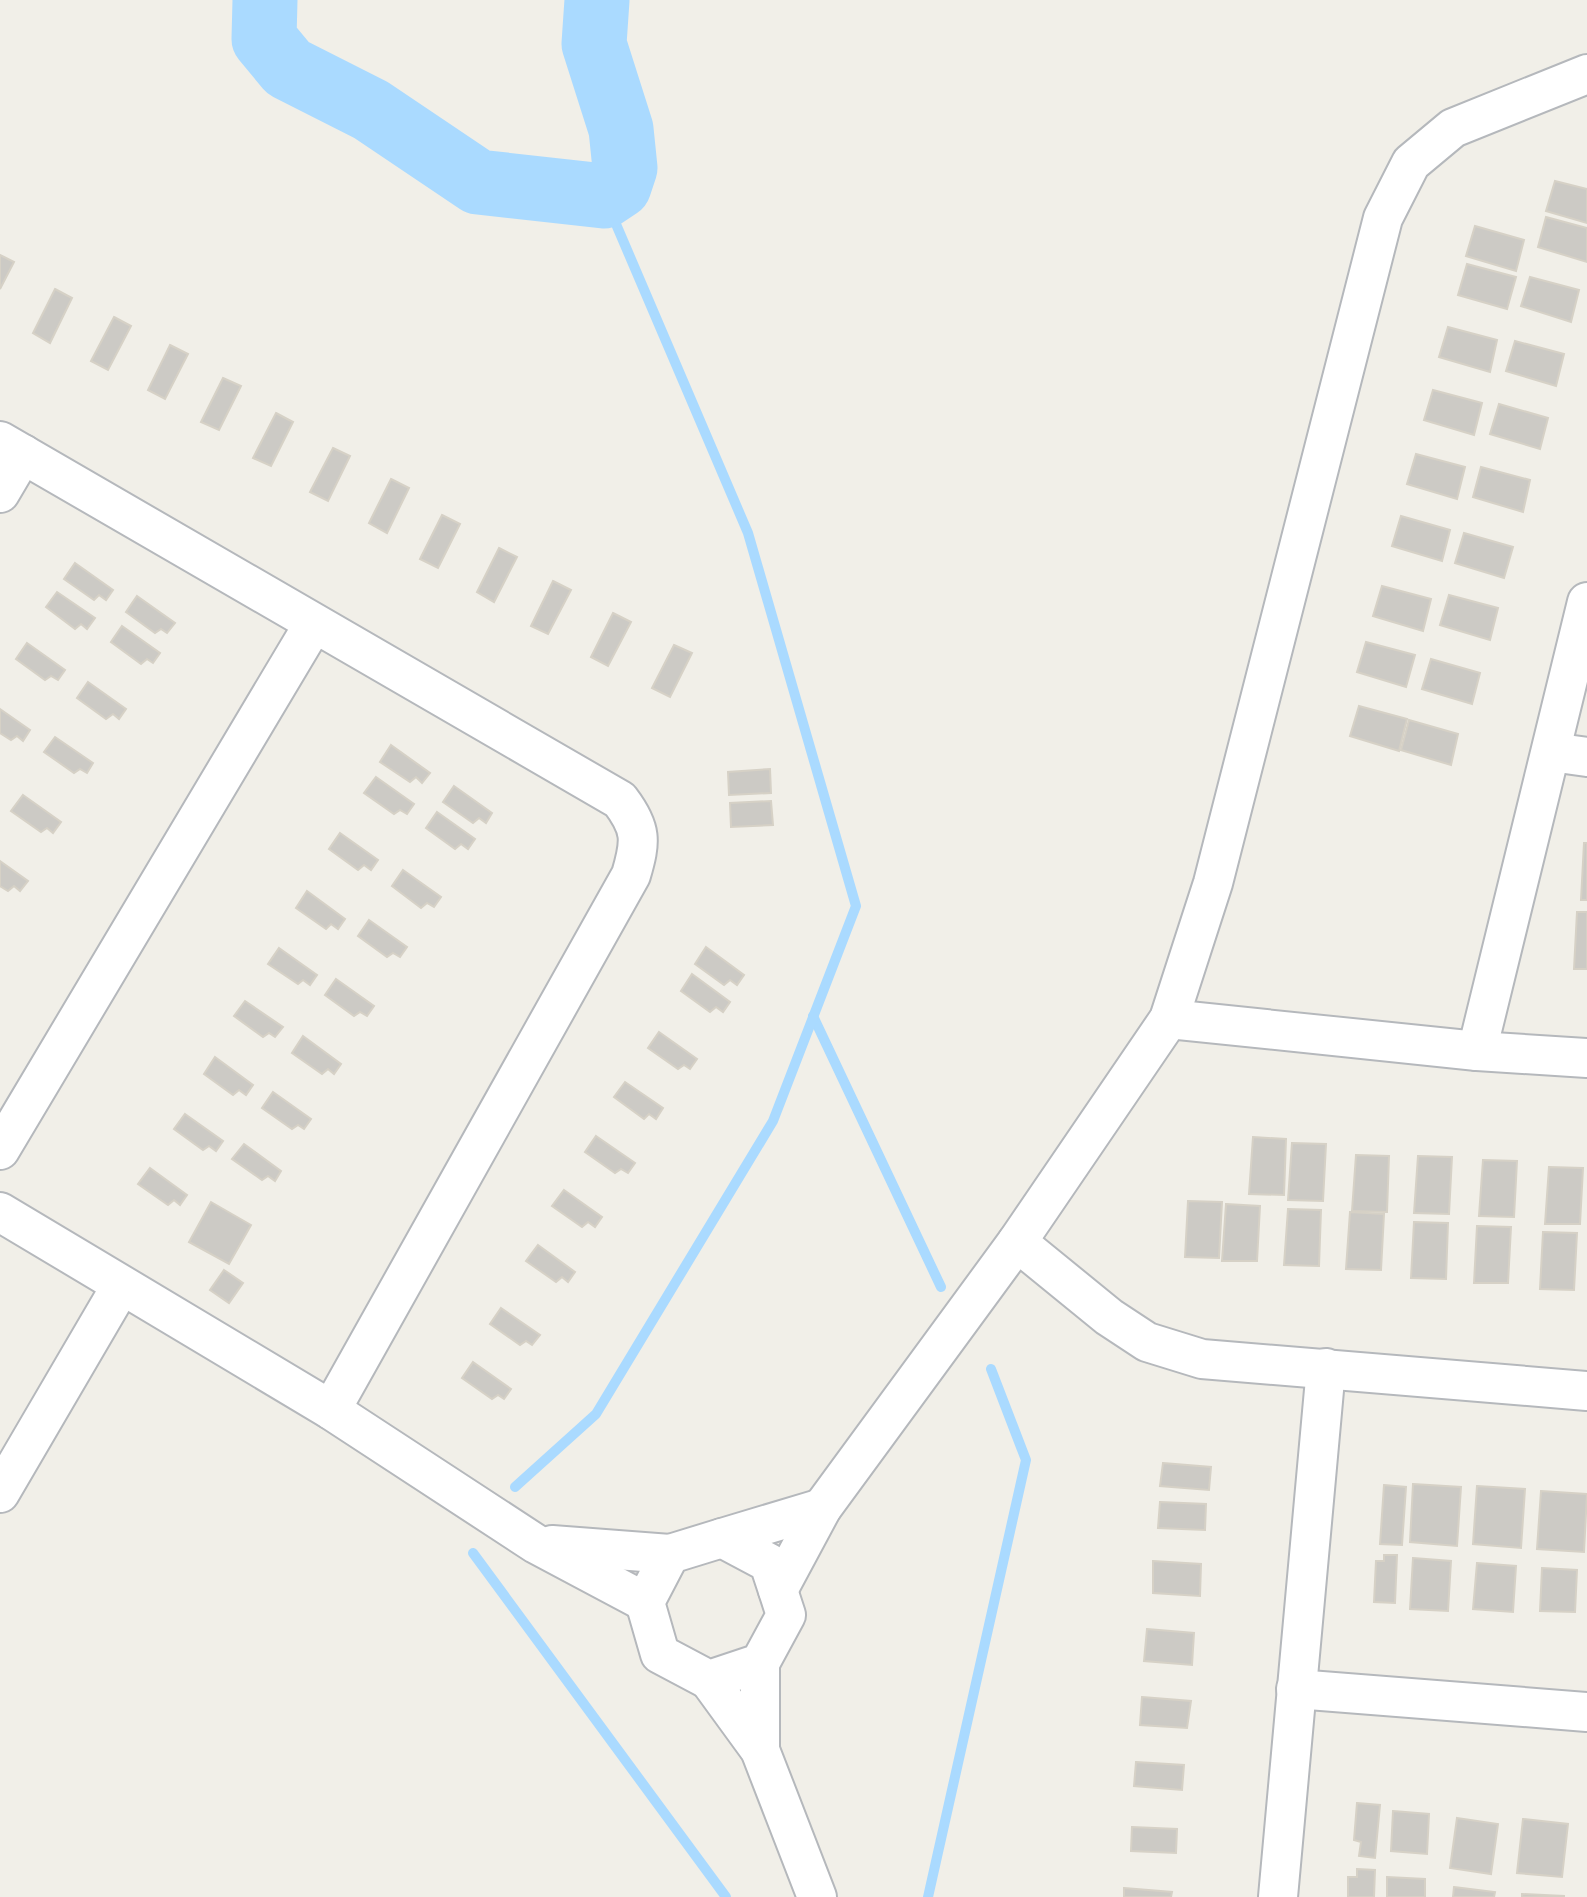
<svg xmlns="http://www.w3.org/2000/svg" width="1587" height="1897" viewBox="0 0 1587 1897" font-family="'Varela Round',sans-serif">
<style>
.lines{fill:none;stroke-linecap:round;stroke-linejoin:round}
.stream{stroke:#aadaff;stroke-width:10}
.river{stroke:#aadaff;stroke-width:65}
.building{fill:#cccac5;stroke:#d6d1c6;stroke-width:2}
.minor-casing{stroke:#b5b8bc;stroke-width:42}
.minor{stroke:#fff;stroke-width:38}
</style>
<rect width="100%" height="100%" fill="#f1efe8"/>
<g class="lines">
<g class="stream">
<polyline points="813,1016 941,1287"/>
<polyline points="515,1487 596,1414 773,1121 856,906 748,533 604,196"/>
<polyline points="473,1553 726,1897"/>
<polyline points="928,1897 1026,1460 991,1369"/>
</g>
<polyline class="river" points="265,0 264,39 288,68 371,110 478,182 604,196 619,186 625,168 621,129 594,44 597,0"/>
</g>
<g class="building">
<polygon points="1555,181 1587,189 1587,223 1546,211"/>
<polygon points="1546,217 1587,228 1587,262 1538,247"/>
<polygon points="1475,226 1524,240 1516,271 1466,256"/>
<polygon points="0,255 14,262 0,289"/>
<polygon points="1467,264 1516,277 1507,309 1458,295"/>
<polygon points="1530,277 1579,290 1571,322 1521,306"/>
<polygon points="55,289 72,298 50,343 33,333"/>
<polygon points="114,317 131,326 108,370 91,361"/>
<polygon points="1448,327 1497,340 1490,372 1439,357"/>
<polygon points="1515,341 1564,354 1556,386 1506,371"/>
<polygon points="170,345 188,354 165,399 148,390"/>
<polygon points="223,378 241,386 219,430 201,422"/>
<polygon points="1433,390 1482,403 1474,435 1424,420"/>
<polygon points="1499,404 1548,418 1540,449 1490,434"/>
<polygon points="276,413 293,422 271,466 253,458"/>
<polygon points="333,448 350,456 328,501 310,492"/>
<polygon points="1416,454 1465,467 1457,499 1407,484"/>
<polygon points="1481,467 1530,480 1523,512 1473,497"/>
<polygon points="391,479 409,488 387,533 369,523"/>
<polygon points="442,515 460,524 438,568 420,559"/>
<polygon points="1401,516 1450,530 1442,561 1392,546"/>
<polygon points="1464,533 1513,547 1504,578 1455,563"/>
<polygon points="499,548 517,557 494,602 477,592"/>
<polygon points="75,563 113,590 106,600 99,595 94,600 64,579"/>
<polygon points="553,581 571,590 548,634 531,626"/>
<polygon points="1382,586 1431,599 1423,631 1373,616"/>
<polygon points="57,592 95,618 87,629 81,624 75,629 46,607"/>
<polygon points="1449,595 1498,608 1490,640 1440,625"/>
<polygon points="137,596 175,623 167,633 161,629 155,633 126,612"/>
<polygon points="613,613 631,622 608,666 591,657"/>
<polygon points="122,626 160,653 153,663 147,659 141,664 111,642"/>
<polygon points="1366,642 1415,655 1406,687 1357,672"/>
<polygon points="27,643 65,670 58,680 51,676 45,680 16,659"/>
<polygon points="674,645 692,653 670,697 652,688"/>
<polygon points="1431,659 1480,673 1472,704 1422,689"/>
<polygon points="88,682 126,709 119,719 113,714 106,719 77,698"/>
<polygon points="1359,706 1407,719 1399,751 1350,736"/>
<polygon points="0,709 30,730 23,741 17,736 11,740 0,733"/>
<polygon points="1409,720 1458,734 1451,765 1401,750"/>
<polygon points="55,737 93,763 87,773 80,769 74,773 44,752"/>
<polygon points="391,745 430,773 422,783 416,777 410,782 380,762"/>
<polygon points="770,769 771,793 729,795 728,772"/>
<polygon points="376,777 414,804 407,814 400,810 394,814 364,793"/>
<polygon points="454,786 492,813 486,823 479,818 473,823 443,802"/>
<polygon points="23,795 61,822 53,833 47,828 41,832 11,811"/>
<polygon points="771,801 773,825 731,827 730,803"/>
<polygon points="437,812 475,839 468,849 461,844 455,849 426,828"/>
<polygon points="340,833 378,860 371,870 364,865 358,870 329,849"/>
<polygon points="1584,843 1587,843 1587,900 1581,900"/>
<polygon points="0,861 28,881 20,891 14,886 8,891 0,886"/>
<polygon points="403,870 441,897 434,907 427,903 421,908 392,886"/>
<polygon points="307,891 345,919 338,929 331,924 326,929 296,908"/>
<polygon points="1577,912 1587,912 1587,969 1574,969"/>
<polygon points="369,920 407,947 400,957 393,953 387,957 358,936"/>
<polygon points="706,947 744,975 737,985 730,980 724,985 695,964"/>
<polygon points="279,948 317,975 310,985 303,980 298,984 268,964"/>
<polygon points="692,974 730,1002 723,1012 716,1007 710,1012 681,991"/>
<polygon points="336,979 374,1006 367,1016 360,1012 354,1016 325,995"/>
<polygon points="245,1001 283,1027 275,1037 269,1033 263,1037 234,1016"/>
<polygon points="659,1032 697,1059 690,1069 684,1065 678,1069 648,1048"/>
<polygon points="303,1036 341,1064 334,1074 328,1069 322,1074 292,1053"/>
<polygon points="215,1057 253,1085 246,1095 239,1090 233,1095 204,1074"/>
<polygon points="625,1082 663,1108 656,1119 649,1114 644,1119 614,1097"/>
<polygon points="273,1092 311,1119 304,1129 298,1125 292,1129 262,1108"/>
<polygon points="185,1114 223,1141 216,1151 209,1146 203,1150 174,1129"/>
<polygon points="596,1136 635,1163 628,1173 621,1169 615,1173 585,1152"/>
<polygon points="1253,1137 1286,1139 1284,1195 1249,1194"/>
<polygon points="1292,1143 1326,1144 1323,1201 1288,1200"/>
<polygon points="244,1144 281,1171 275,1181 268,1176 262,1180 232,1159"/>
<polygon points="1356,1155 1389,1156 1387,1212 1352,1211"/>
<polygon points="1418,1156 1452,1157 1449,1214 1414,1213"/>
<polygon points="1483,1160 1517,1161 1514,1217 1479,1216"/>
<polygon points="1549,1167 1583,1168 1580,1224 1545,1224"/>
<polygon points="150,1168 187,1195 180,1205 174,1200 168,1205 138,1184"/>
<polygon points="564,1190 602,1217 595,1227 588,1222 582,1227 552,1206"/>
<polygon points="1188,1201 1222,1202 1219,1258 1185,1257"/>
<polygon points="211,1202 251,1225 229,1264 189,1242"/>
<polygon points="1226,1204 1260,1206 1257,1261 1222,1261"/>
<polygon points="1288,1209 1321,1210 1319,1266 1284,1265"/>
<polygon points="1350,1212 1384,1214 1381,1270 1346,1269"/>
<polygon points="1414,1222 1448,1223 1446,1279 1411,1278"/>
<polygon points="1477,1226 1511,1227 1508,1283 1474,1283"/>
<polygon points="1543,1232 1577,1233 1574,1290 1540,1289"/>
<polygon points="538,1245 575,1272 568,1282 562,1277 556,1282 526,1261"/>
<polygon points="224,1270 243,1283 229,1303 210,1290"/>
<polygon points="501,1308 540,1335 532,1345 526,1341 520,1345 490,1324"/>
<polygon points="473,1362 511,1389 504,1399 498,1395 492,1399 462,1378"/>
<polygon points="1163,1463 1211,1467 1209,1490 1160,1486"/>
<polygon points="1413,1484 1461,1487 1457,1546 1410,1542"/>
<polygon points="1384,1485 1406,1487 1402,1545 1380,1544"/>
<polygon points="1477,1486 1525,1489 1521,1548 1473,1544"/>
<polygon points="1541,1491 1587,1494 1584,1552 1537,1549"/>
<polygon points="1160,1502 1206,1504 1205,1530 1158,1528"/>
<polygon points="1384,1555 1397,1555 1395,1603 1374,1602 1376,1561 1384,1561"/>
<polygon points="1413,1558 1451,1561 1448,1611 1410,1609"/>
<polygon points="1153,1561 1201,1564 1200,1596 1153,1593"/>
<polygon points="1477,1563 1516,1566 1513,1612 1473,1609"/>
<polygon points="1542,1568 1577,1570 1575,1612 1540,1611"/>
<polygon points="1147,1629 1194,1633 1192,1665 1144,1661"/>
<polygon points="1142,1697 1191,1701 1187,1728 1140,1725"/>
<polygon points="1136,1762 1184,1765 1182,1790 1134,1786"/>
<polygon points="1357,1803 1380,1805 1375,1858 1359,1856 1361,1842 1354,1840"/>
<polygon points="1393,1811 1429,1814 1427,1854 1391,1851"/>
<polygon points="1457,1818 1498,1824 1491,1874 1450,1868"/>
<polygon points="1523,1819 1568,1824 1562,1877 1517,1873"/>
<polygon points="1132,1827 1177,1829 1176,1853 1131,1851"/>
<polygon points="1357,1869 1375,1870 1374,1897 1348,1897 1348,1877 1357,1877"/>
<polygon points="1387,1877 1425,1879 1425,1897 1387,1897"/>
<polygon points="1454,1887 1495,1892 1494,1897 1453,1897"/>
<polygon points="1124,1888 1172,1892 1171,1897 1124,1897"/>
<polygon points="1522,1894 1564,1896 1564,1897 1522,1897"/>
</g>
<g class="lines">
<g class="minor-casing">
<g id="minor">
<path d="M 0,441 L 620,800 C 642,829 641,841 631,875 L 331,1410"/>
<polyline points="0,493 23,454"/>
<polyline points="1551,752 1587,757"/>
<polyline points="1169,1019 1477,1051 1587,1058"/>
<polyline points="1477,1051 1587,602"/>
<polyline points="0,1150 313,625"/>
<polyline points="0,1212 331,1410 536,1544 645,1602"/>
<polyline points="1017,1242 1109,1317 1147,1342 1202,1359 1587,1391"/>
<polyline points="0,1493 121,1286"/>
<polygon points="722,1538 769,1563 786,1615 760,1663 709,1680 660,1654 645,1602 670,1554"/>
<polyline points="722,1538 822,1508"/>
<polyline points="552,1545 670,1554"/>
<polyline points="778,1590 822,1508 1017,1242 1169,1019 1213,883 1383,218 1411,163 1453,128 1587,74"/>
<polyline points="709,1680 760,1750 817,1897"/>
<polyline points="1296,1689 1587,1712"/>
<polyline points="760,1750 760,1663"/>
<polyline points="1278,1897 1326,1368"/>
</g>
</g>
<use href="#minor" class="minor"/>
</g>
</svg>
